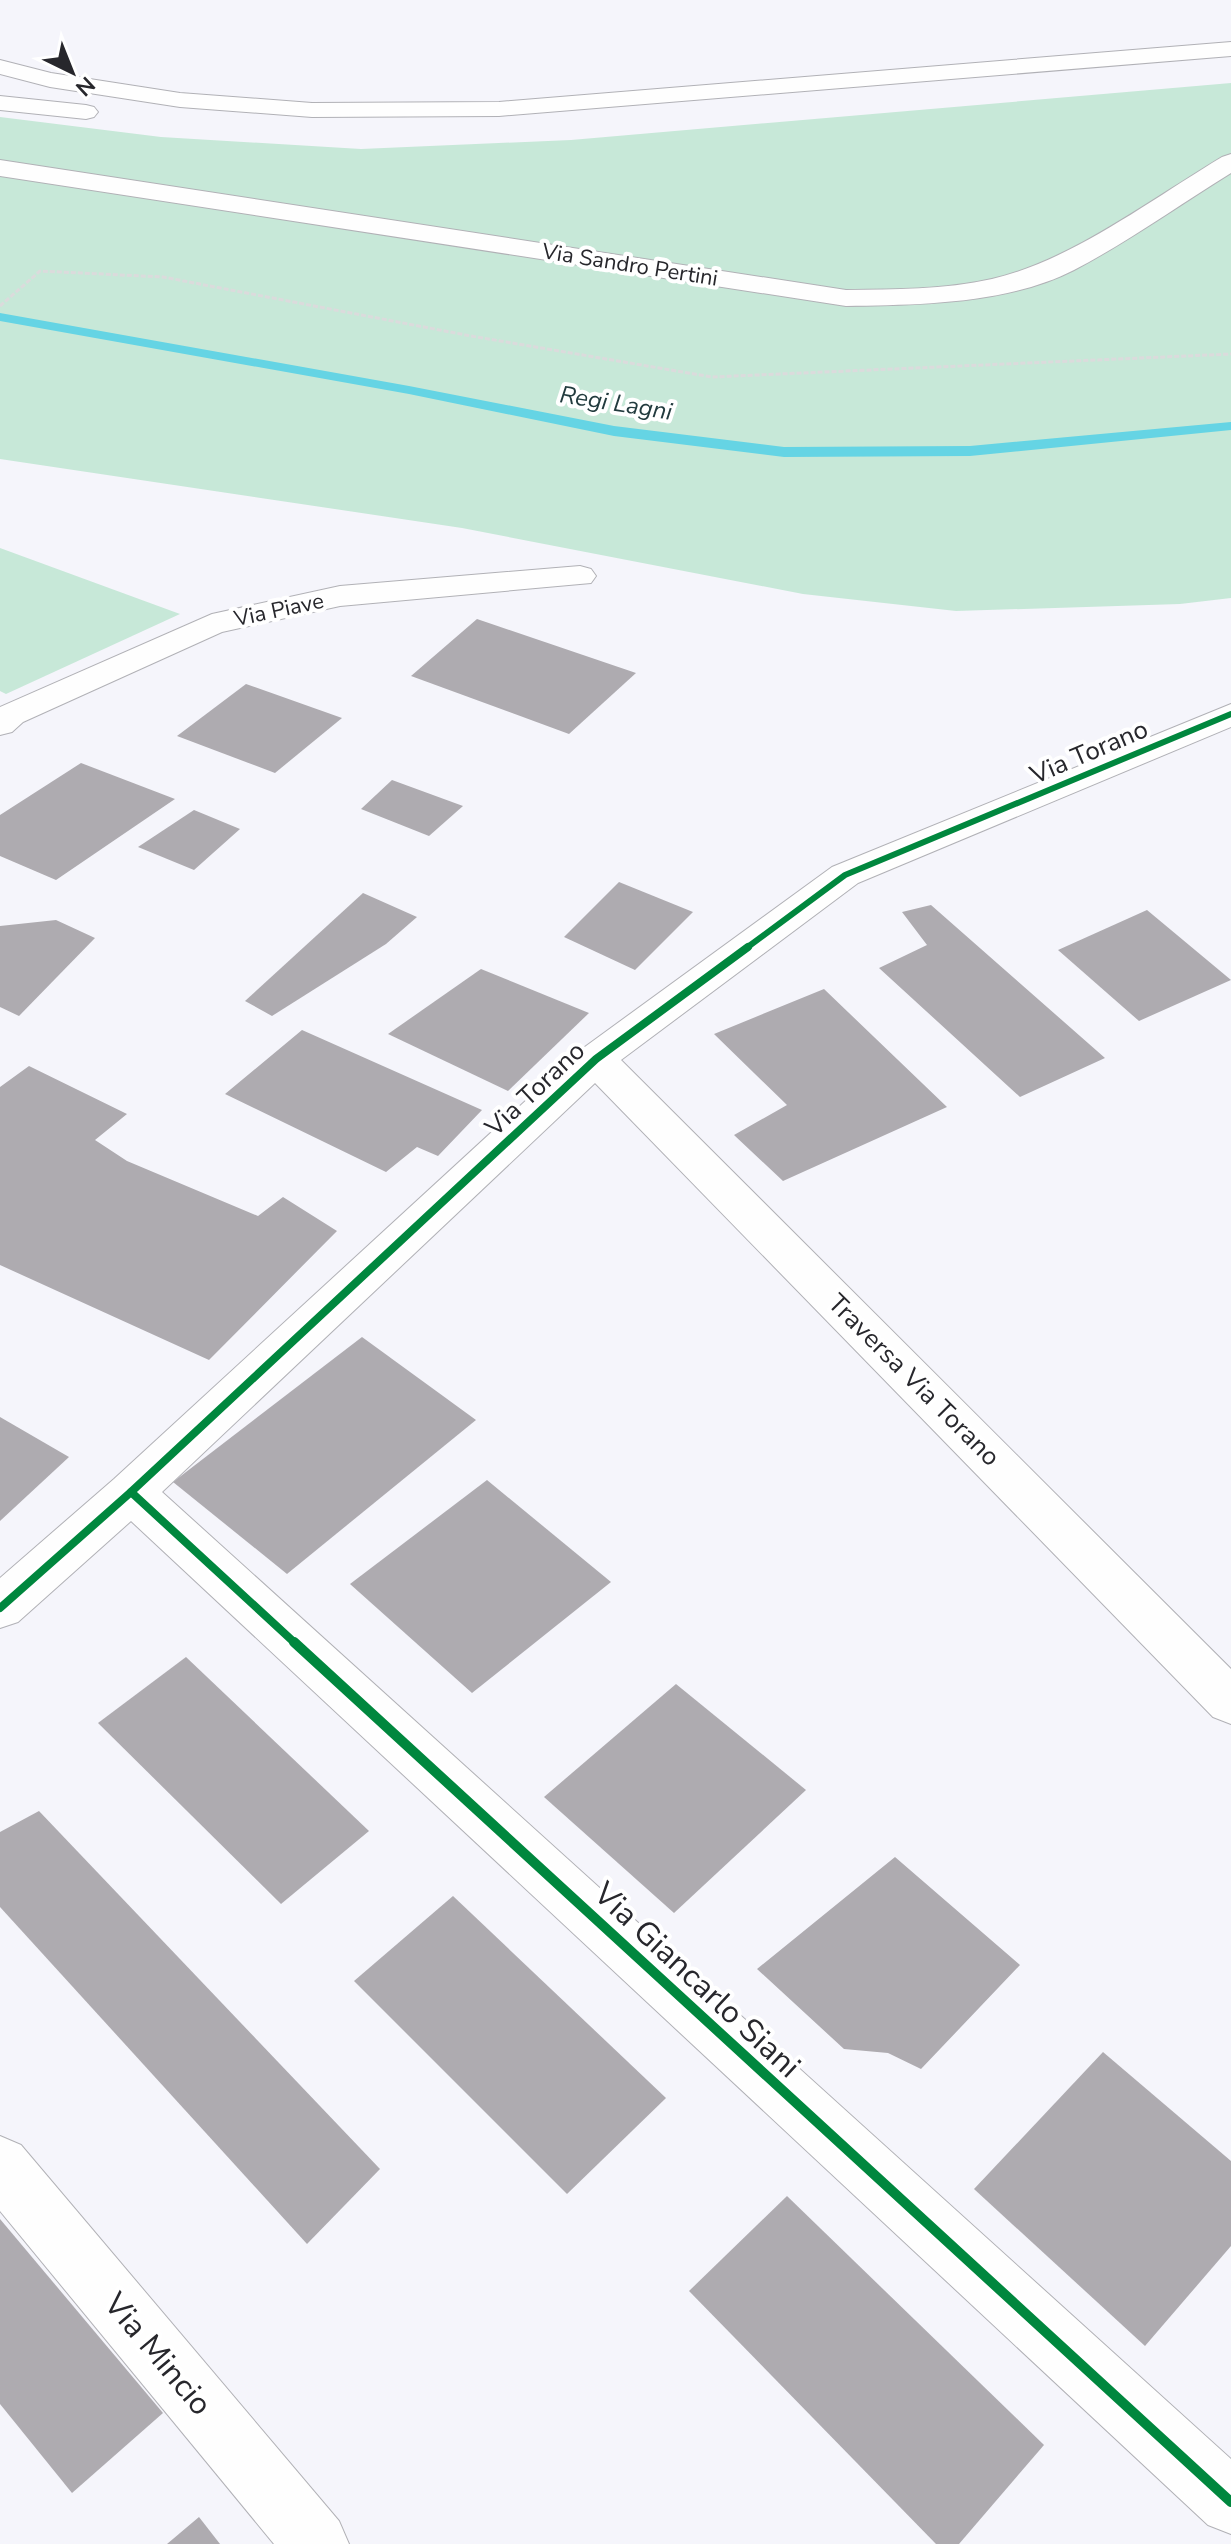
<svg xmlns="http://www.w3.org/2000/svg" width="1231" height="2544" viewBox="0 0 1231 2544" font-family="'Nunito Sans',sans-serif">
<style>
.green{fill:#c7e8d8}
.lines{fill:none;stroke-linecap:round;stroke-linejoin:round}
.stream{fill:#65d4e4;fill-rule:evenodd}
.building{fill:#aeabb0}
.lane-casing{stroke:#b1b1b6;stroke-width:2}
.street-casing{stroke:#b1b1b6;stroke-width:2}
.path{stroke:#dbdbdc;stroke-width:3;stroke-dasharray:5 2;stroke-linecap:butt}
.lane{fill:#fefefe;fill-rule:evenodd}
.street{fill:#fefefe;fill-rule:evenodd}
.cycleway-far2-casing{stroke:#fff;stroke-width:10}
.cycleway-far1-casing{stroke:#fff;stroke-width:13}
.cycleway-casing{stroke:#fff;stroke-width:15}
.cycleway-far2{stroke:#00873e;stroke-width:6}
.cycleway-far1{stroke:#00873e;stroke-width:8}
.cycleway{stroke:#00873e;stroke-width:10}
.labels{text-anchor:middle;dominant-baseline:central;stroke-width:8;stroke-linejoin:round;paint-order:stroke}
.far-street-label{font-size:22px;fill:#27272c;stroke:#fff}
.far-water-label{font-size:24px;font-style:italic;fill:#223b3e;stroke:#fff}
.street-label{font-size:26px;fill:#27272c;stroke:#fff}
.near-street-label{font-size:32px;fill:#27272c;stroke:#fff}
</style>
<rect width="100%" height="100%" fill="#f5f5fb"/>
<g class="green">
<polygon points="1231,83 1231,598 1180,604 956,611 803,594 462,528 0,459 0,117 161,137 361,149 571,140"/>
<polygon points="0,548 180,614 6,694 0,691"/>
</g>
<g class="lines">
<polygon class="stream" points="0,313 409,386 614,426 784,447 970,446 1231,422 1231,430 970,456 784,457 614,436 409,394 0,321"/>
</g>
<g class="building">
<polygon points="477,619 636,673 569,734 411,676"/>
<polygon points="246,684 342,718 275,773 177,736"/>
<polygon points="81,763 175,799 56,880 0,856 0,815"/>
<polygon points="392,780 463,806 429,836 361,809"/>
<polygon points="194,810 240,829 194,870 138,847"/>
<polygon points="619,882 693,912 635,970 564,937"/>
<polygon points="363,893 417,917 386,944 272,1016 245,1001"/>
<polygon points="931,905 1105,1058 1020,1097 879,968 927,945 902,912"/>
<polygon points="1147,910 1231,980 1139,1021 1058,950"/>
<polygon points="56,920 95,938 19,1016 0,1007 0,926"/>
<polygon points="481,969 589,1013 508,1091 388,1034"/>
<polygon points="824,989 947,1107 783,1181 734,1135 787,1105 714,1034"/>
<polygon points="302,1030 482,1110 438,1156 417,1147 386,1172 225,1094"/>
<polygon points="29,1066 127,1114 95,1140 127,1161 258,1216 283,1197 337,1231 209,1360 0,1265 0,1087"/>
<polygon points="362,1337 476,1420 287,1574 173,1482"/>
<polygon points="0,1417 69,1457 0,1521"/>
<polygon points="487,1480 611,1582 472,1693 350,1584"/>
<polygon points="186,1657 369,1831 281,1904 98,1723"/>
<polygon points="676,1684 806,1790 674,1913 544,1797"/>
<polygon points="39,1811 380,2169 307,2244 0,1907 0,1832"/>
<polygon points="895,1857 1020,1965 921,2069 888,2053 844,2049 757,1969"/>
<polygon points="453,1896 666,2098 567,2194 354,1981"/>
<polygon points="1103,2052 1231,2161 1231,2246 1145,2346 974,2189"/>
<polygon points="787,2196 1044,2445 959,2544 936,2544 689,2291"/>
<polygon points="0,2219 163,2413 72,2493 0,2404"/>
<polygon points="199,2517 220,2544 167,2544"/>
</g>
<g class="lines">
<g class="lane-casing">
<g id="lane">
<polygon points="1231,42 1231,56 499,116 312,117 180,107 50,87 0,74 0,60 51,73 180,93 312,103 499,102"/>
<polygon points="0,96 86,105 94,107 98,112 94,117 86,119 0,110"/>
</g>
</g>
<g class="street-casing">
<g id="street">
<path d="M 1231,154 L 1231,173 C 1179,205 1128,242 1074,270 C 1008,304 919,305 846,306 L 0,176 L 0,160 L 846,290 C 894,289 944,290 992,279 C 1071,261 1152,199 1222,157 Z"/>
<polygon points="580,566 591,569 596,576 591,583 340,606 222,632 23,722 12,732 0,735 0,707 212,614 340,586"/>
<polygon points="1231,704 1231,727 858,883 621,1060 1231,1669 1231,1724 1213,1717 595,1083 162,1492 1231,2459 1231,2534 1208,2525 131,1521 18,1622 0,1628 0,1578 114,1479 582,1049 832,867"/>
<polygon points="0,2136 21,2145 339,2521 349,2544 274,2544 0,2211"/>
</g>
</g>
<polyline class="path" points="0,306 40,271 163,277 471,336 712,377 1231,354"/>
<use href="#lane" class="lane"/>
<use href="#street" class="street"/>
<g class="cycleway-far2-casing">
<polyline id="cycleway-far2" points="745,949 845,875 1231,714"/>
</g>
<g class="cycleway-far1-casing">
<g id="cycleway-far1">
<polyline points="131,1492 296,1644"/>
<polyline points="0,1608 131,1492 596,1059 748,947"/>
</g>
</g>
<g class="cycleway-casing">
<polyline id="cycleway" points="294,1642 1231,2502"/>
</g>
<use href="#cycleway-far2" class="cycleway-far2"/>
<use href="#cycleway-far1" class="cycleway-far1"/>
<use href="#cycleway" class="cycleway"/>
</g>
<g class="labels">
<g class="far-street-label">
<text transform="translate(630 265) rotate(9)">Via Sandro Pertini</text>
<text transform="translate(279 610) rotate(-12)">Via Piave</text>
</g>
<g class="far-water-label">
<text transform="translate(616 403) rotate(9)">Regi Lagni</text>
</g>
<g class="street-label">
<text transform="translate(1089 752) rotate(-23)">Via Torano</text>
<text transform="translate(535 1089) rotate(-43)">Via Torano</text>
<text transform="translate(914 1380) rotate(45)">Traversa Via Torano</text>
</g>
<g class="near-street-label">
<text transform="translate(697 1980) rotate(43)">Via Giancarlo Siani</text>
<text transform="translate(158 2354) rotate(50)">Via Mincio</text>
</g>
</g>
<g transform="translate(72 72) rotate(137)" stroke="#ffffff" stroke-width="6" paint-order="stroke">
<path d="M0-6L14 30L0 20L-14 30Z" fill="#27272c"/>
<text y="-12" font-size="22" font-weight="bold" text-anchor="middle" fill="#27272c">N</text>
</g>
</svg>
